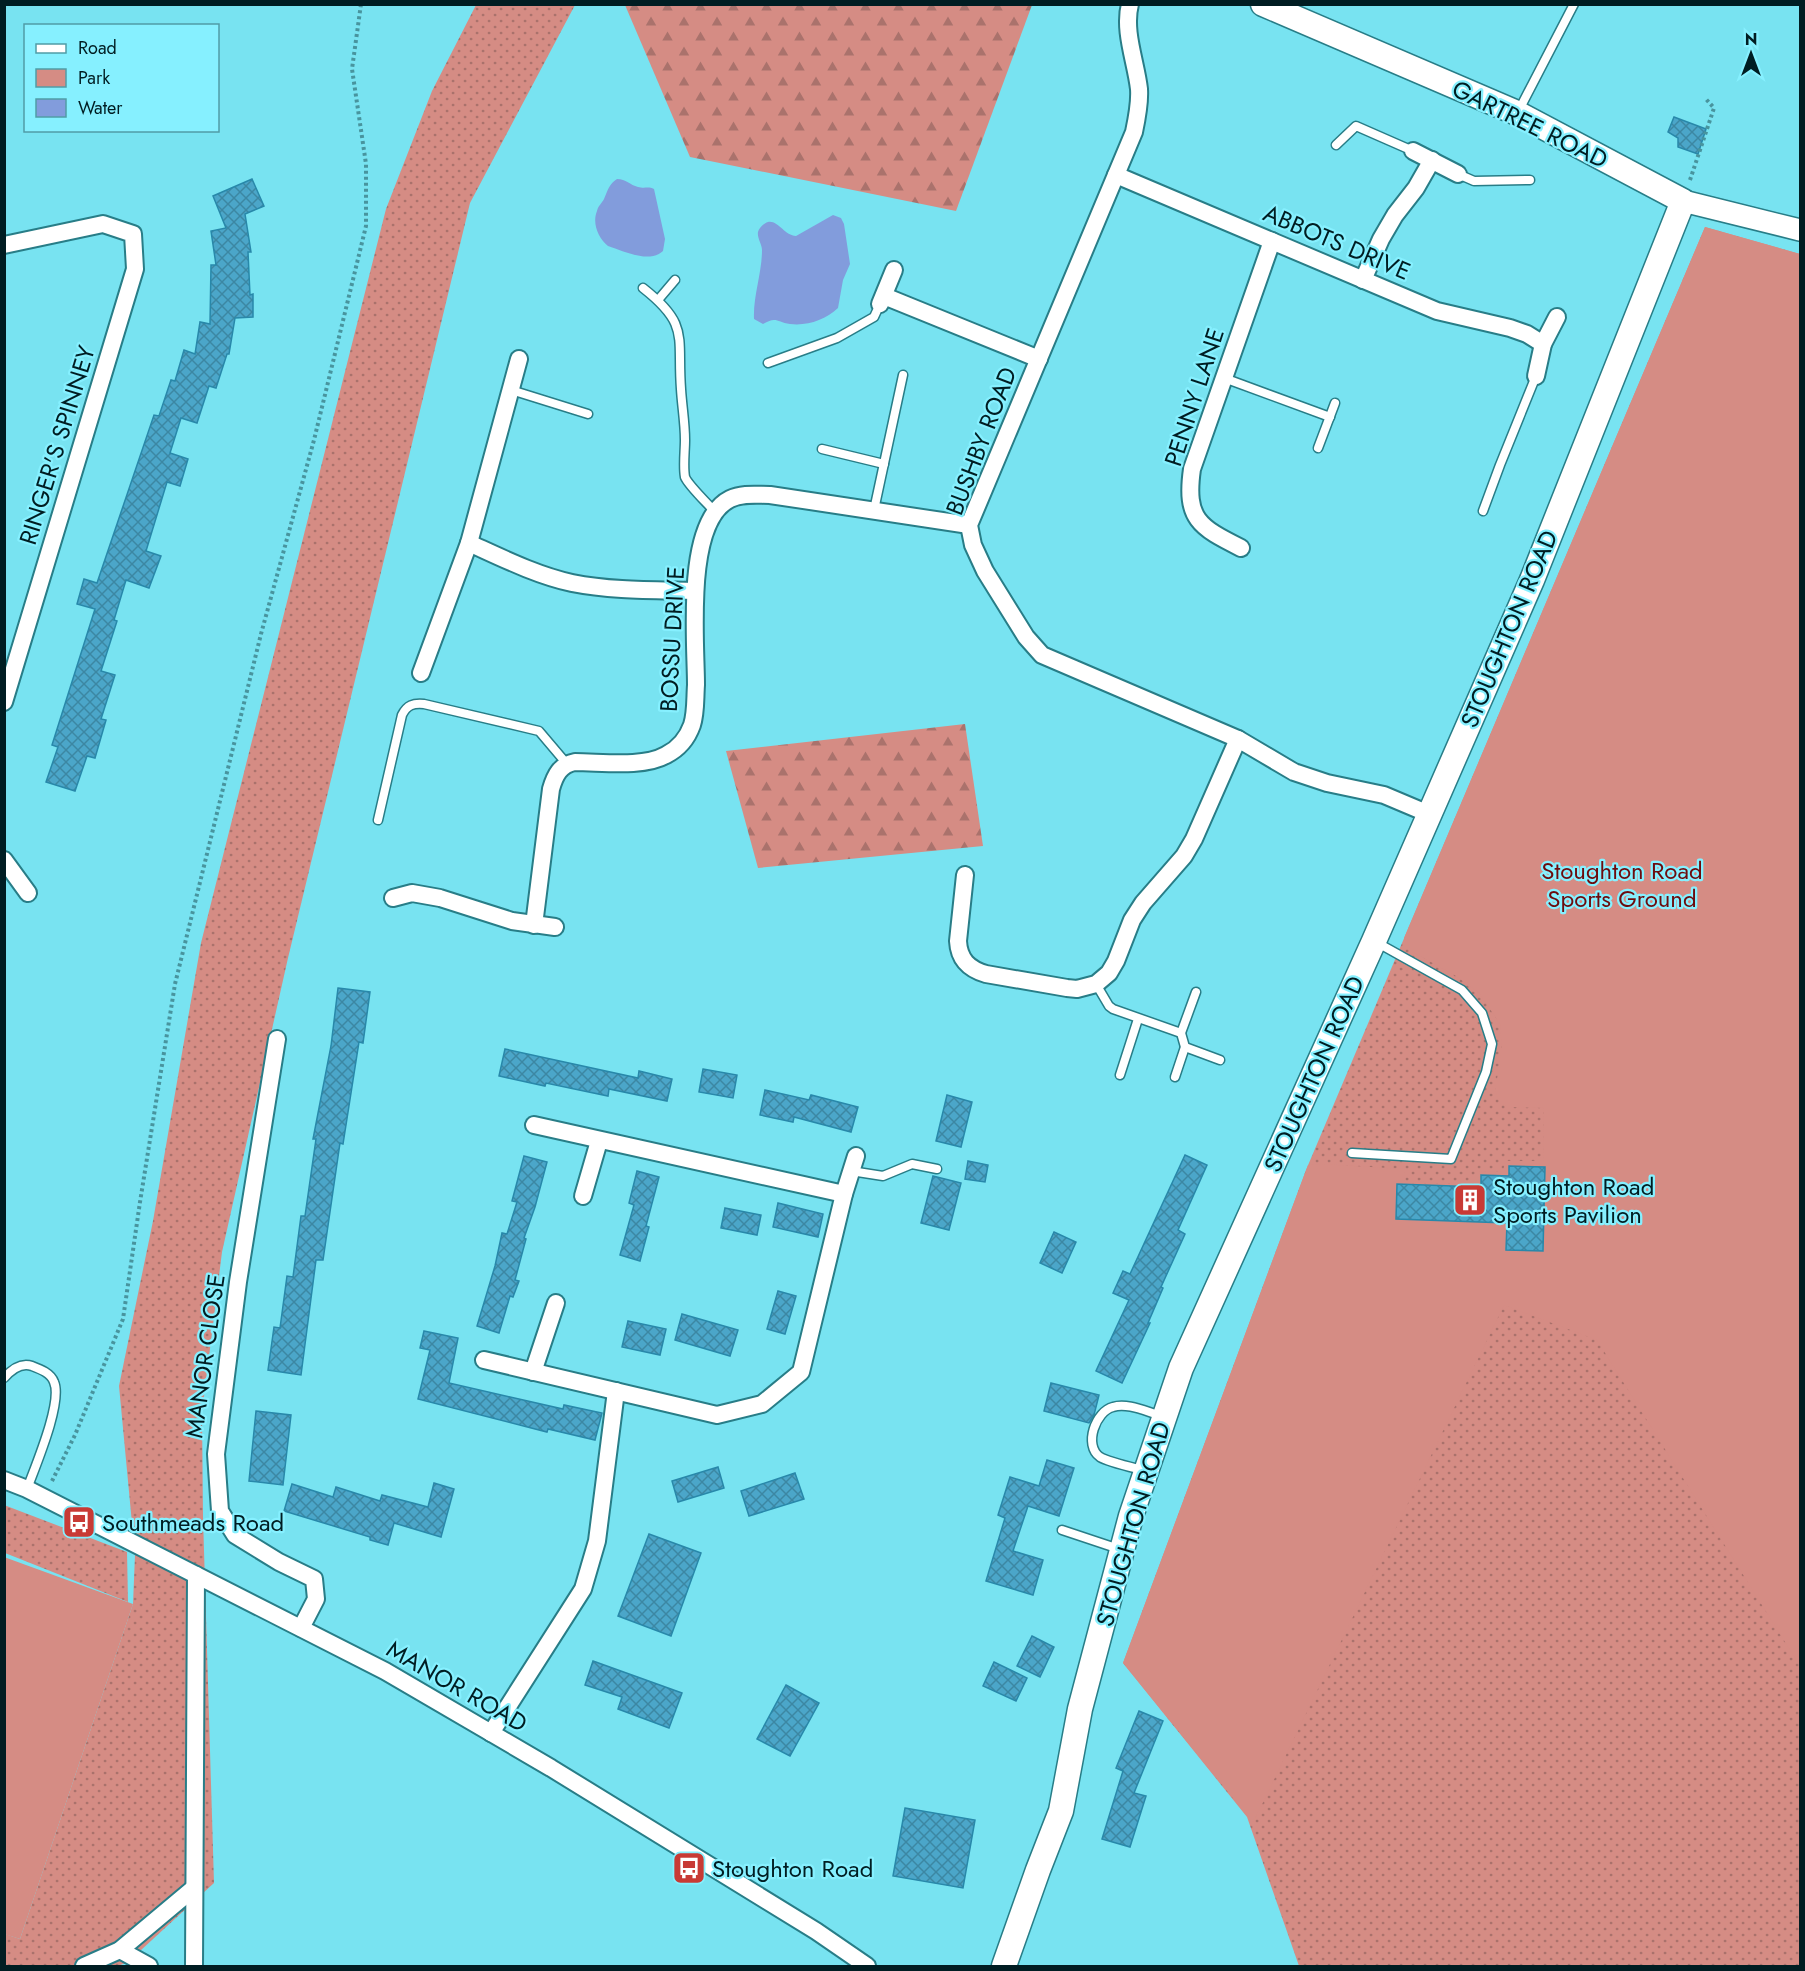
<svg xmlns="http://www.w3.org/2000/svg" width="1805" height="1971" viewBox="0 0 1805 1971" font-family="Jost,sans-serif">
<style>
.grass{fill:url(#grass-dots)}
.forest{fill:url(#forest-firs)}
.green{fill:#d58c84}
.water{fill:#829cdc}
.building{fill:url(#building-cross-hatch);stroke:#2888aa;stroke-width:1.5}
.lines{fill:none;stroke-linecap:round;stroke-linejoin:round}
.service-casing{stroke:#287d87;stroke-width:11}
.minor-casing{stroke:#287d87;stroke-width:20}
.tertiary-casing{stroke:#287d87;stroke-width:24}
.secondary-casing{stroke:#287d87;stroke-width:27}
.path{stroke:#48949e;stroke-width:4;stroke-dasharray:3 3;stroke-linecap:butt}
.service{stroke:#fff;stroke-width:8}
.minor{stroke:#fff;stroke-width:16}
.tertiary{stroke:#fff;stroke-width:21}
.secondary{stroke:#fff;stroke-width:24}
.labels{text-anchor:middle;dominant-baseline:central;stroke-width:4.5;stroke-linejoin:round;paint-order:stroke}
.street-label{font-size:24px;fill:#001d22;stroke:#86f0ff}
.park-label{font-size:24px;fill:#6d0b0d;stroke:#86f0ff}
.poi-label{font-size:24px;fill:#001d22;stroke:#86f0ff;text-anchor:start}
</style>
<defs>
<pattern id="grass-dots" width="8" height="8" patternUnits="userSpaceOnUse" patternTransform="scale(1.5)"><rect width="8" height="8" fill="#d58c84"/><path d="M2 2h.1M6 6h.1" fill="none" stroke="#aa726c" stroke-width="1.8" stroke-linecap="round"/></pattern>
<pattern id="forest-firs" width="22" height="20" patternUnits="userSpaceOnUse" patternTransform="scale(1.5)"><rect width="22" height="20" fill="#d58c84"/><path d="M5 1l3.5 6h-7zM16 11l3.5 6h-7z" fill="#aa726c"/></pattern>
<pattern id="building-cross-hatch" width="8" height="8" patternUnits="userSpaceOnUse" patternTransform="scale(1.5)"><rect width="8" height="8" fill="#4ba6c9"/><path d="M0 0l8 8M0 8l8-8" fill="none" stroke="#3c87a3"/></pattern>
</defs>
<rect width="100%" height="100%" fill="#78e3f1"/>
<g class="grass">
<polygon points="476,5 575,5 470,203 288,958 222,1252 202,1413 203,1517 214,1883 128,1962 118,1966 5,1966 5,1934 20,1939 133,1604 135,1555 119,1386 153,1221 201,943 386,209 432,91"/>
<polygon points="1705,227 1800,254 1800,1966 1299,1966 1247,1817 1123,1663 1306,1170"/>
<polygon points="4,1505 127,1552 128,1602 5,1553"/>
</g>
<g class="forest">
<polygon points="625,5 1032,5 956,211 690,157"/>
<polygon points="965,724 983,846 758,868 726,751"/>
</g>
<g class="green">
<polygon points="1705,227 1800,254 1800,1666 1597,1340 1504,1305 1253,1823 1123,1663 1308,1165 1321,1164 1404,1169 1405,1184 1477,1184 1477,1171 1503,1172 1505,1161 1543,1161 1544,1108 1509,1107 1500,1103 1495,1091 1502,1049 1500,1024 1479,993 1456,976 1413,952 1404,938"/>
<polygon points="4,1557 133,1604 20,1939 4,1934"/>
</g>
<g class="water">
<path d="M 617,179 C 626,179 630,185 638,187 C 645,189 648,186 654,189 L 665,239 L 663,251 C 649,264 624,251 608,246 C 598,238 592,223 597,211 C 598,206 602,203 604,199 C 608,190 609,184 617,179 Z"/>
<path d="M 833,215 L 841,218 L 844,224 L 850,264 L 843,280 L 838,308 C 825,320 808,326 790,324 C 777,322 776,316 763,324 L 754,319 C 753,296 762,273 762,250 C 762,244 757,238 758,232 C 759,228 764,223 768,222 C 778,220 785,236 796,236 Z"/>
</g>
<g class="building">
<polygon points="1674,117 1706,129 1698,154 1678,147 1678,138 1668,132"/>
<polygon points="252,179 264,206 245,214 251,252 248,252 250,295 253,294 253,317 235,318 229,354 227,354 216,388 209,386 197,423 181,418 170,453 188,459 180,486 167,482 146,551 161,556 149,588 126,580 114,620 117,621 101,671 115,675 101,719 106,720 95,758 87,756 75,791 46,782 58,747 52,745 95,609 77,604 84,579 97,583 154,415 159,416 171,380 175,381 184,350 195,354 200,322 210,324 211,265 216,265 211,231 226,228 213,196"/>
<polygon points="338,988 370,992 363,1043 359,1042 343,1144 340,1143 323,1260 316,1260 301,1375 268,1370 274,1327 280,1328 287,1276 293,1277 301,1216 305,1216 316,1139 313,1139 331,1046"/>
<polygon points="505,1049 638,1078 639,1071 672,1079 667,1101 609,1089 608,1096 546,1083 545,1086 499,1076"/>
<polygon points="703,1069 737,1075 733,1098 699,1092"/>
<polygon points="765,1090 809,1100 811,1095 858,1107 851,1132 794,1117 793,1122 760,1115"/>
<polygon points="947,1095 972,1102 961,1147 936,1141"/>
<polygon points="1185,1155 1207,1165 1178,1230 1185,1234 1161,1287 1163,1288 1148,1323 1150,1323 1122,1383 1096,1371 1129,1300 1113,1293 1123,1271 1130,1274"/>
<polygon points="524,1156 547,1162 535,1207 524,1238 526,1239 515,1280 519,1281 513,1297 510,1296 499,1333 477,1326 495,1266 502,1233 507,1234 517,1202 512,1201"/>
<polygon points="968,1161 988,1165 985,1182 965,1179"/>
<polygon points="1509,1166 1545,1167 1543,1251 1506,1250 1507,1223 1396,1219 1397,1184 1481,1187 1481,1175 1509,1176"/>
<polygon points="637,1171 659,1177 646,1226 649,1227 640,1261 620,1255 634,1205 629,1203"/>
<polygon points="933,1176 961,1183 949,1230 921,1223"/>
<polygon points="778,1203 823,1214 818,1237 773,1227"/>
<polygon points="725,1208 761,1215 757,1235 721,1228"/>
<polygon points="1054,1232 1076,1242 1062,1273 1040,1263"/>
<polygon points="778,1291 796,1296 785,1334 767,1329"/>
<polygon points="682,1314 738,1330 730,1356 675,1340"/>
<polygon points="628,1321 666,1329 660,1355 622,1347"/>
<polygon points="424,1331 458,1338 449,1383 563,1409 564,1405 602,1413 595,1440 548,1429 547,1432 418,1399 430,1350 420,1348"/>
<polygon points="1051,1383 1099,1395 1094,1415 1089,1423 1044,1411"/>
<polygon points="256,1411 291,1415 283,1485 249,1481"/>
<polygon points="1047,1460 1074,1468 1059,1516 1028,1506 1013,1551 1043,1560 1033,1595 986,1581 1005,1518 998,1515 1010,1477 1039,1486"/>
<polygon points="718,1467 724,1488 678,1502 672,1481"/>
<polygon points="795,1473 804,1499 749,1516 741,1491"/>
<polygon points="434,1483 454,1489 441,1537 394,1523 388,1545 370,1540 370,1537 284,1511 292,1484 333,1497 336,1487 380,1501 382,1495 428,1507"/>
<polygon points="649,1534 701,1553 671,1636 618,1616"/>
<polygon points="1032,1636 1054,1647 1040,1677 1017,1666"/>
<polygon points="593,1661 682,1693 669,1728 618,1709 622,1697 585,1685"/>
<polygon points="994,1662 1027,1678 1016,1701 983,1686"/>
<polygon points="786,1685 819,1703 790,1756 757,1739"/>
<polygon points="1139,1711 1163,1721 1134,1793 1146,1796 1130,1847 1102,1839 1123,1771 1116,1768"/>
<polygon points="905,1808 975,1820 963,1888 893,1876"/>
</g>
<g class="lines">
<g class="service-casing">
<g id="service">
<polyline points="1519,110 1574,4"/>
<polyline points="1336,145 1356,126 1413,151"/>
<polyline points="1458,174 1474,181 1530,180"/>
<path d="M 643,288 C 690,325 677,336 681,389 C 682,406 685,423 685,440 C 685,451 683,466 685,477 C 688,485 708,504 715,512"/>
<polyline points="658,300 675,280"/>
<polyline points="768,363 837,338 874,317 880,304"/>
<polyline points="1224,378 1330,417"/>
<polyline points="511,390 588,414"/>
<polyline points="1318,448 1335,403"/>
<polyline points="822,449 884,464"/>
<polyline points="874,510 903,375"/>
<polyline points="1483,511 1500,465 1536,376"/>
<path d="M 378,820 L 402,715 C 407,705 413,703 424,704 L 539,731 L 567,764"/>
<polyline points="1096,984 1109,1006 1113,1009 1181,1033 1196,992"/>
<polyline points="1181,1033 1185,1047 1220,1060"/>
<polyline points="1120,1075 1138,1019"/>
<polyline points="1175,1077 1185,1047"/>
<polyline points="1352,1153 1451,1159 1486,1072 1492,1044 1482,1013 1462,990 1376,942"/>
<polyline points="851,1171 883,1176 912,1164 937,1169"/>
<path d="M 4,1378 C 11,1370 21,1362 32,1366 C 40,1369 51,1373 54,1382 C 63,1402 35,1467 27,1489"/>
<path d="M 1146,1471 C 1135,1468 1108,1462 1100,1457 C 1083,1445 1096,1411 1113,1407 C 1128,1402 1149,1413 1163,1416"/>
<polyline points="1062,1530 1119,1549"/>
</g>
</g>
<g class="minor-casing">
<g id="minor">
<path d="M 1130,4 C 1123,31 1136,62 1139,89 C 1140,103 1137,118 1134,132 L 969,525 L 973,545 L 985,571 L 1026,637 L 1042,655 L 1238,739 L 1294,772 L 1327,783 L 1384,795 L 1429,814"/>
<polyline points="1413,151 1458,174"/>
<polyline points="1116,175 1437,311 1510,328 1527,334 1543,344"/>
<polyline points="4,245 103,224 133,234 135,269 4,702"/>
<polyline points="1363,280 1381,239 1395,215 1416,188 1432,160"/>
<polyline points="884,296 1039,359"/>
<polyline points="880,304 894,270"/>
<polyline points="1536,376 1543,344 1557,317"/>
<path d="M 469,543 C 502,558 536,575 572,583 C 612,591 654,590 695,591"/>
<path d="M 1241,548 C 1199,527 1185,519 1192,469 L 1272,241"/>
<polyline points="421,673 469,543 519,359"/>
<polyline points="4,860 28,893"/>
<path d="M 965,875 L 958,941 C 959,960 969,969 986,974 L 1067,988 L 1077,989 L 1096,984 L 1109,973 L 1116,961 L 1132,920 L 1143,903 L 1184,856 L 1194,839 L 1238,739"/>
<polyline points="393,898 412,893 440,898 512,921 555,927"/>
<path d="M 534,925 L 551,789 C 555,775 560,765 575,762 C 602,762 643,768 666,755 C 678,749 687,739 692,725 C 696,713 695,698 696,685 C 696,641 684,522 730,499 C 742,493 757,495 770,495 L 969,525"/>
<polyline points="277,1039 238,1282 216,1454 220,1511 235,1535 279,1562 314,1579 316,1599 301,1628"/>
<polyline points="534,1125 844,1194"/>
<polyline points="583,1196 599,1141"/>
<polyline points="484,1360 717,1415 762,1404 801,1372 844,1194 856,1156"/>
<polyline points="533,1372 556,1303"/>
<polyline points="4,1480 27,1489 385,1671 551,1768 816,1931 867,1966"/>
<polyline points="491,1733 583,1589 597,1541 616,1391"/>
<polyline points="120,1950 149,1966"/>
<polyline points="84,1966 120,1950 194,1888"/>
<polyline points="194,1966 196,1575"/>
</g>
</g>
<g class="tertiary-casing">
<polyline id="tertiary" points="1683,201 1800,230"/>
</g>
<g class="secondary-casing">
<polyline id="secondary" points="1004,1966 1038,1870 1061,1811 1080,1709 1131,1516 1181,1368 1374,941 1532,580 1683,201 1517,113 1263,4"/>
</g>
<g class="path">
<polyline points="1690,180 1714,108 1705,98"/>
<polyline points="52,1481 75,1435 123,1319 140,1202 175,984 261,634 314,440 366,226 366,164 352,69 361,4"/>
</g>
<use href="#service" class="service"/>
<use href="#minor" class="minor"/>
<use href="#tertiary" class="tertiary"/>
<use href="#secondary" class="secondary"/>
</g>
<defs>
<g id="building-square" transform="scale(1.725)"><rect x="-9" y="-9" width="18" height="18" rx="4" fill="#c83a35" stroke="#86f0ff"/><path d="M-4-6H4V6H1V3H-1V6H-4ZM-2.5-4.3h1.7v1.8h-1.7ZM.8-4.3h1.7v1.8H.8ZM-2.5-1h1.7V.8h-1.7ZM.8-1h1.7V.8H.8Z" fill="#fff"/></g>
<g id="bus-square" transform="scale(1.725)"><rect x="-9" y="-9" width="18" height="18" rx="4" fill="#c83a35" stroke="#86f0ff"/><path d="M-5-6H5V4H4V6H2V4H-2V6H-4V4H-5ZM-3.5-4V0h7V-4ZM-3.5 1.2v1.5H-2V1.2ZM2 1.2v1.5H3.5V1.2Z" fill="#fff"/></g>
</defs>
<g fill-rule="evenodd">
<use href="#building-square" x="1470" y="1200"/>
<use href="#bus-square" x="79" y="1522"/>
<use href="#bus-square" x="689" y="1868"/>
</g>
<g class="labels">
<g class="street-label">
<text transform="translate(1530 124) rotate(26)">GARTREE ROAD</text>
<text transform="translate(1337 242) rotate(23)">ABBOTS DRIVE</text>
<text transform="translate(1194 397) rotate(-72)">PENNY LANE</text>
<text transform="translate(981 441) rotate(-69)">BUSHBY ROAD</text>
<text transform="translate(57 445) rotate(-73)">RINGER'S SPINNEY</text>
<text transform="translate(1509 629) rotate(-67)">STOUGHTON ROAD</text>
<text transform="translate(672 639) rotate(-87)">BOSSU DRIVE</text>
<text transform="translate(1314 1074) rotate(-66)">STOUGHTON ROAD</text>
<text transform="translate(205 1356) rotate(-82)">MANOR CLOSE</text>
<text transform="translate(1133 1524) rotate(-74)">STOUGHTON ROAD</text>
<text transform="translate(457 1686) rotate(30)">MANOR ROAD</text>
</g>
<g class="park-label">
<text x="1622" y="870">Stoughton Road<tspan x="1622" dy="28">Sports Ground</tspan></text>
</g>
<g class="poi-label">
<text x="1493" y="1186">Stoughton Road<tspan x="1493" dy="28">Sports Pavilion</tspan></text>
<text x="102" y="1522">Southmeads Road</text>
<text x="712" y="1868">Stoughton Road</text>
</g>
</g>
<rect width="1805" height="1971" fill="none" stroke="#001d22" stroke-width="12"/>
<rect x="24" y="24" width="195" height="108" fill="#86f0ff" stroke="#509ca7" stroke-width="1.5"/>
<rect x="36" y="44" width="30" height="9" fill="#ffffff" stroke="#509ca7" stroke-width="1.5"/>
<text x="78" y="54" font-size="18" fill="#001d22">Road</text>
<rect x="36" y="69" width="30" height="18" fill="#d58c84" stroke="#509ca7" stroke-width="1.5"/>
<text x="78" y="84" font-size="18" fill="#001d22">Park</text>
<rect x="36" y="99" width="30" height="18" fill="#829cdc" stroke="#509ca7" stroke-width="1.5"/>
<text x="78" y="114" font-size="18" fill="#001d22">Water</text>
<g transform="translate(1751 54)" stroke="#86f0ff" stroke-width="4.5" paint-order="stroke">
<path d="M0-4.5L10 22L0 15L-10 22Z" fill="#001d22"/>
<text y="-9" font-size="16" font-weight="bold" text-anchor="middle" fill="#001d22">N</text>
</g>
</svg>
